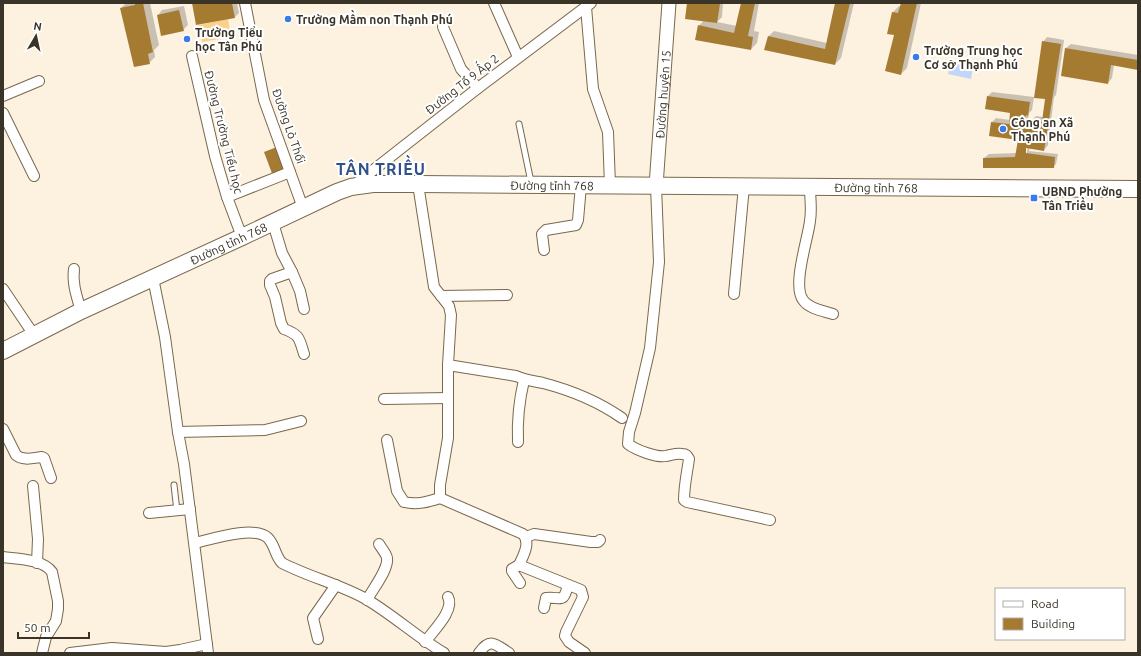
<svg xmlns="http://www.w3.org/2000/svg" width="1141" height="656" viewBox="0 0 1141 656" font-family="Ubuntu,sans-serif">
<style>
.green{fill:#fad08b}
.water{fill:#c1d6f8}
.shadow{fill:#0003;fill-rule:evenodd}
.building{fill:#a57b31}
.lines{fill:none;stroke-linecap:round;stroke-linejoin:round}
.service-casing{stroke:#79684d;stroke-width:7}
.minor-casing{stroke:#79684d;stroke-width:12}
.tertiary-casing{stroke:#79684d;stroke-width:15}
.primary-casing{stroke:#79684d;stroke-width:18}
.service{stroke:#fff;stroke-width:5}
.minor{stroke:#fff;stroke-width:10}
.tertiary{stroke:#fff;stroke-width:13}
.primary{stroke:#fff;stroke-width:16}
.poi-dot{fill:#3a7be9;stroke:#fff;stroke-width:1.5}
.labels{text-anchor:middle;dominant-baseline:central;stroke-width:4;stroke-linejoin:round;paint-order:stroke}
.poi-label{font-size:12px;font-weight:bold;fill:#3a3327;stroke:#fff;text-anchor:start}
.street-label{font-size:12px;fill:#3a3327;stroke:#fff}
.district-label{font-size:16px;font-weight:bold;letter-spacing:1px;fill:#305189;stroke:#fff}
</style>
<rect width="100%" height="100%" fill="#fdf1df"/>
<polygon class="green" points="228,19 231,37 202,42 199,25"/>
<polygon class="water" points="951,63 973,67 971,79 948,74"/>
<g class="shadow">
<polygon points="126,3 150,3 159,45 154,50 155,57 149,63 121,8"/>
<polygon points="193,3 237,3 239,13 235,17"/>
<polygon points="688,3 723,3 722,17 717,22 737,26 742,3 759,3 754,31 759,32 757,43 751,49 699,26 704,20 686,18"/>
<polygon points="836,3 854,3 841,58 835,64 768,37 774,31 827,43"/>
<polygon points="902,3 921,3 907,68 901,74 893,12 899,6 901,7"/>
<polygon points="184,6 188,25 183,30 162,34 158,15 162,10"/>
<path d="M 1047,37 L 1064,40 L 1056,95 L 1054,97 L 1048,145 L 1044,150 L 1030,147 L 1029,151 L 1058,154 L 1056,164 L 1053,167 L 984,158 L 989,154 L 1017,153 L 1019,139 L 992,122 L 996,118 L 1010,120 L 1011,112 L 986,109 L 988,96 L 992,92 L 1034,97 L 1032,110 L 1029,113 L 1028,120 L 1032,120 L 1036,116 L 1043,117 L 1046,98 L 1043,42 ZM 1026,143 L 1028,143 L 1027,153 L 1024,156 Z"/>
<polygon points="1071,44 1138,55 1138,69 1114,65 1112,78 1108,83 1066,48"/>
</g>
<g class="building">
<polygon points="135,3 143,3 153,52 148,54 150,64 134,67 120,8 135,5"/>
<polygon points="192,3 232,3 235,18 196,25"/>
<polygon points="687,3 720,4 717,23 685,19"/>
<polygon points="741,3 755,3 748,36 753,37 751,50 695,40 698,25 734,33"/>
<polygon points="835,3 850,3 835,65 764,50 768,36 825,49"/>
<polygon points="901,3 917,3 901,75 885,71 894,35 887,34 892,12 898,13"/>
<polygon points="179,10 184,31 161,36 157,15"/>
<polygon points="1042,41 1061,44 1044,151 1026,148 1026,153 1055,157 1054,168 983,168 983,158 1015,157 1018,140 989,136 991,122 1009,124 1010,113 985,109 987,96 1030,102 1028,116 1026,115 1024,124 1030,125 1031,120 1042,122 1045,99 1034,98"/>
<polygon points="1065,48 1138,60 1138,70 1111,65 1108,84 1061,76"/>
<polygon points="277,147 286,171 273,176 264,152"/>
</g>
<g class="lines">
<g class="service-casing">
<g id="service">
<polyline points="519,124 531,182"/>
<polyline points="174,485 177,511"/>
</g>
</g>
<g class="minor-casing">
<g id="minor">
<polyline points="245,3 264,100 303,208"/>
<polyline points="494,3 518,57"/>
<polyline points="586,7 593,89 608,132 610,185"/>
<polyline points="443,27 461,69 478,88"/>
<polyline points="192,56 215,156 227,197 242,237"/>
<polyline points="3,96 39,81"/>
<polyline points="3,113 34,176"/>
<path d="M 418,184 L 434,287 L 449,306 L 451,315 L 448,365 L 516,376 C 525,380 533,381 543,383 C 570,390 599,402 622,418"/>
<polyline points="353,186 478,88 591,3"/>
<path d="M 656,186 L 659,262 L 650,348 L 635,413 L 629,432 L 628,444 C 636,450 657,458 666,456 C 672,455 676,453 682,454 C 686,454 687,455 689,459 C 687,473 684,486 684,500 L 687,502 L 770,520"/>
<path d="M 810,187 C 810,198 812,210 810,221 C 808,239 792,285 803,300 C 809,309 824,311 833,314"/>
<polyline points="227,197 290,172"/>
<path d="M 273,223 L 282,253 L 292,272 L 272,279 L 270,281 L 270,285 L 275,297 L 281,323 L 284,329 C 300,335 299,338 304,354"/>
<polyline points="544,250 542,234 546,230 576,225 578,220 581,185"/>
<path d="M 74,269 C 72,284 77,297 81,311"/>
<polyline points="292,272 300,291 304,309"/>
<polyline points="153,278 165,337 178,432 184,464 208,653"/>
<polyline points="3,289 34,335"/>
<polyline points="734,294 744,186"/>
<polyline points="441,296 507,295"/>
<path d="M 448,365 L 448,438 L 440,485 L 440,498 L 523,534 C 531,543 523,556 519,565 L 581,590 L 583,597 L 566,632 L 565,636 L 569,642 L 585,653"/>
<polyline points="384,399 448,398"/>
<path d="M 3,429 L 16,455 C 23,461 33,458 42,457 L 44,458 L 51,478"/>
<polyline points="178,432 265,430 301,421"/>
<path d="M 387,440 L 397,491 L 404,502 C 417,505 428,502 440,498"/>
<path d="M 518,442 C 517,420 519,401 524,380"/>
<polyline points="33,486 38,539 37,563"/>
<polyline points="149,513 190,509"/>
<polyline points="526,537 534,534 591,542 598,542 600,540"/>
<path d="M 195,543 C 212,539 255,525 268,538 C 275,545 275,556 282,563 C 309,577 339,584 366,599 C 393,615 417,637 444,653"/>
<path d="M 3,557 C 18,559 43,559 52,572 L 58,601 L 58,609 L 56,621 L 46,637 L 42,653"/>
<polyline points="519,565 512,569 512,571 520,583"/>
<path d="M 367,600 C 372,590 389,569 387,558 C 386,553 381,548 379,544"/>
<path d="M 544,608 L 546,598 C 561,596 563,605 568,585"/>
<polyline points="318,639 313,618 336,585"/>
<path d="M 425,642 C 433,631 455,610 448,597"/>
<polyline points="70,653 112,648 166,652 180,650 207,644"/>
<path d="M 479,653 C 490,637 495,644 509,653"/>
</g>
</g>
<g class="tertiary-casing">
<g id="tertiary">
<path id="s1" d="M 656,186 L 669,3"/>
</g>
</g>
<g class="primary-casing">
<g id="primary">
<path id="s2" d="M 3,351 L 81,311 L 242,237 L 337,192 L 351,187 L 373,184 L 418,184 L 1138,189"/>
</g>
</g>
<use href="#service" class="service"/>
<use href="#minor" class="minor"/>
<use href="#tertiary" class="tertiary"/>
<use href="#primary" class="primary"/>
</g>
<g class="poi-dot">
<circle cx="288" cy="19" r="4"/>
<circle cx="187" cy="39" r="4"/>
<circle cx="916" cy="57" r="4"/>
<circle cx="1003" cy="129" r="4"/>
<rect x="1030" y="194" width="8" height="8" rx="2"/>
</g>
<g class="labels">
<g class="poi-label">
<text x="296" y="19">Trường Mầm non Thạnh Phú</text>
<text x="195" y="32">Trường Tiểu<tspan x="195" dy="14">học Tân Phú</tspan></text>
<text x="924" y="50">Trường Trung học<tspan x="924" dy="14">Cơ sở Thạnh Phú</tspan></text>
<text x="1011" y="122">Công an Xã<tspan x="1011" dy="14">Thạnh Phú</tspan></text>
<text x="1042" y="191">UBND Phường<tspan x="1042" dy="14">Tân Triều</tspan></text>
</g>
<g class="street-label">
<text transform="translate(462 84) rotate(-38)">Đường Tổ 9 Ấp 2</text>
<text stroke="none"><textPath href="#s1" startOffset="92">Đường huyện 15</textPath></text>
<text transform="translate(289 126) rotate(71)">Đường Lò Thổi</text>
<text transform="translate(224 132) rotate(76)">Đường Trường Tiểu học</text>
<text stroke="none"><textPath href="#s2" startOffset="586">Đường tỉnh 768</textPath></text>
<text stroke="none"><textPath href="#s2" startOffset="910">Đường tỉnh 768</textPath></text>
<text stroke="none"><textPath href="#s2" startOffset="250">Đường tỉnh 768</textPath></text>
</g>
<g class="district-label">
<text x="381" y="169">TÂN TRIỀU</text>
</g>
</g>
<rect width="1141" height="656" fill="none" stroke="#3a3327" stroke-width="8"/>
<rect x="995" y="588" width="130" height="52" fill="#ffffff" stroke="#b0ada9"/>
<rect x="1003" y="601" width="20" height="6" fill="#ffffff" stroke="#b0ada9"/>
<text x="1031" y="608" font-size="12" fill="#3a3327">Road</text>
<rect x="1003" y="618" width="20" height="12" fill="#a57b31" stroke="#b0ada9"/>
<text x="1031" y="628" font-size="12" fill="#3a3327">Building</text>
<g transform="translate(36 36) rotate(9)" stroke="#ffffff" stroke-width="3" paint-order="stroke">
<path d="M0-3L7 15L0 10L-7 15Z" fill="#3a3327"/>
<text y="-6" font-size="11" font-weight="bold" text-anchor="middle" fill="#3a3327">N</text>
</g>
<path d="M18 632v6h71v-6" fill="none" stroke="#3a3327" stroke-width="2"/>
<text x="24" y="632" font-size="12" fill="#3a3327" stroke="#ffffff" stroke-width="3" paint-order="stroke">50 m</text>
</svg>
